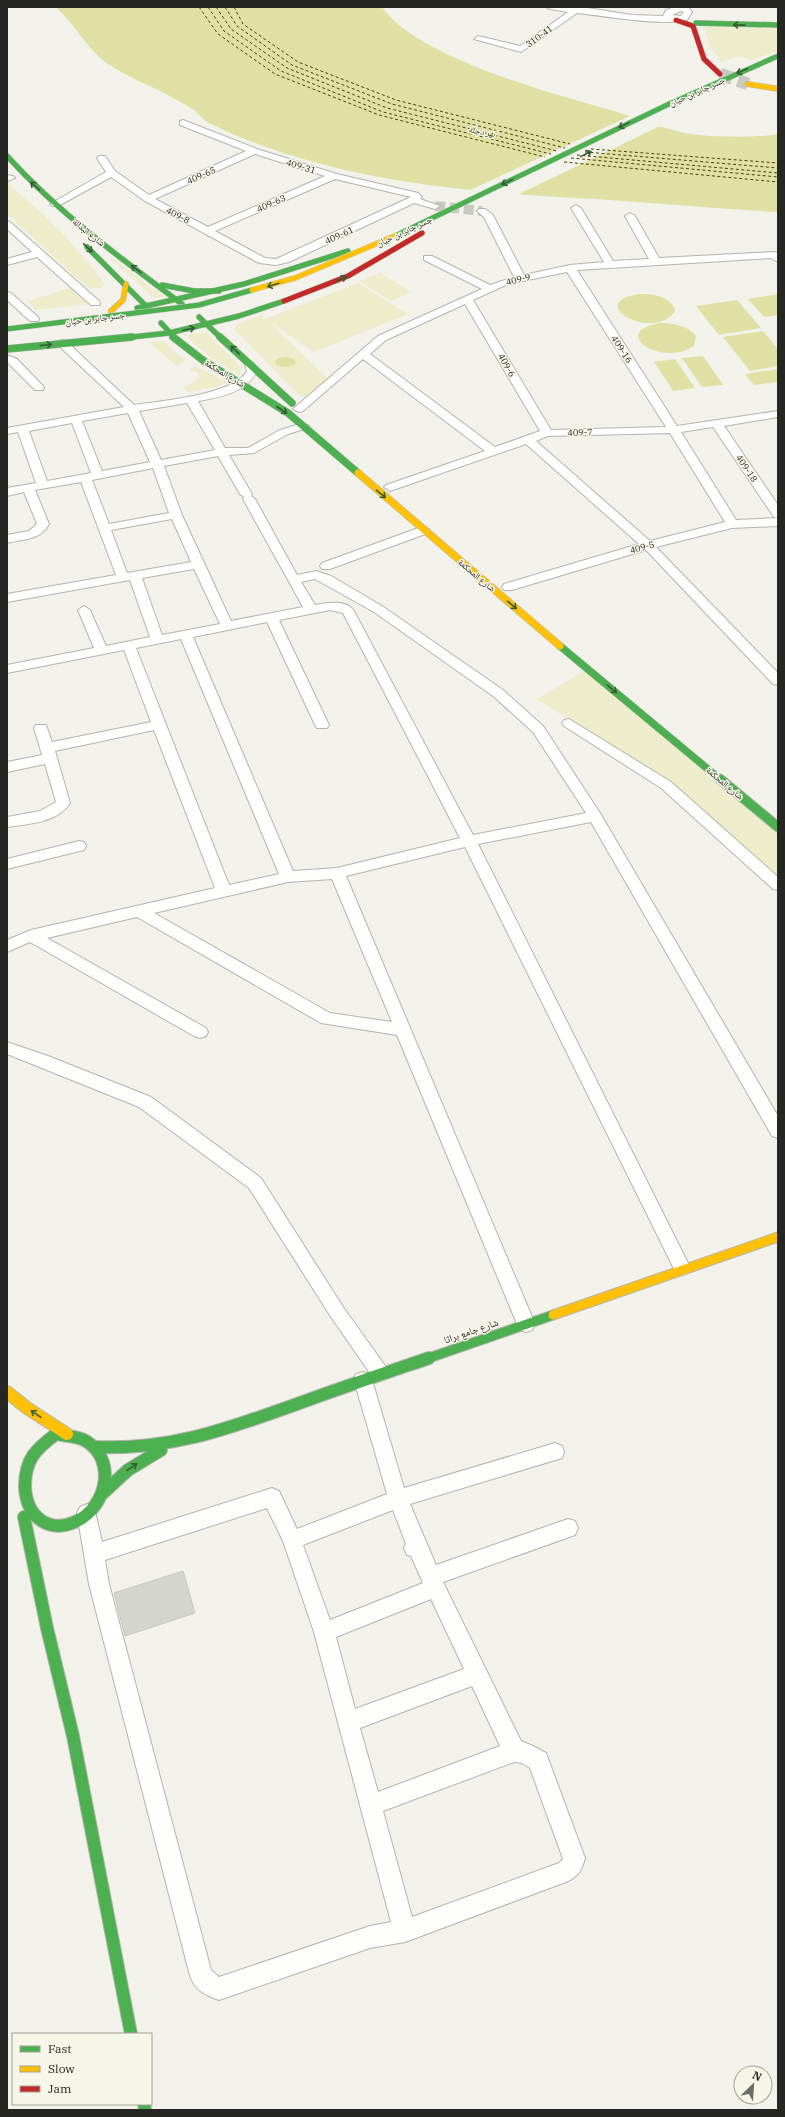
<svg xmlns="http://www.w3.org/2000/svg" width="785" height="2117" viewBox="0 0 785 2117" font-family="'IBM Plex Serif','Noto Naskh Arabic',serif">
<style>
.green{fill:#edeccb}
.water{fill:#e1e0a4}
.pier{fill:#f2f2eb}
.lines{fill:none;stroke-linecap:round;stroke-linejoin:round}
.ferry{stroke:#484503;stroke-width:1;stroke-dasharray:3 2.5;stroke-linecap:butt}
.building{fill:#d5d5d0;stroke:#c7c7c2}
.street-tunnel{stroke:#c9c9c3;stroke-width:10;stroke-dasharray:10 4.5;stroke-linecap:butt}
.primary-tunnel{stroke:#c9c9c3;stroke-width:13;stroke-dasharray:13 6;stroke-linecap:butt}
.street-casing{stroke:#b4b4af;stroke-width:2}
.fast-far3-casing{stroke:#b4b4af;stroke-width:6}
.fast-far2-casing{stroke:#b4b4af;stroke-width:8}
.fast-far1-casing{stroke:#b4b4af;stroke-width:11}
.fast-casing{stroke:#b4b4af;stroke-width:14}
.slow-far3-casing{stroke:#b4b4af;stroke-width:6}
.slow-far2-casing{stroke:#b4b4af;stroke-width:8}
.slow-far1-casing{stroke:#b4b4af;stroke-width:11}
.slow-casing{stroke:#b4b4af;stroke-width:14}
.jam-casing{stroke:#b4b4af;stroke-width:6}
.street{fill:#fdfdfc;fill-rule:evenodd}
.fast-far3{stroke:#4caf50;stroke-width:5}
.fast-far2{stroke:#4caf50;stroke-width:7}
.fast-far1{stroke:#4caf50;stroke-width:9}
.fast{stroke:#4caf50;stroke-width:12}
.slow-far3{stroke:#ffc107;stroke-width:5}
.slow-far2{stroke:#ffc107;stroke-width:7}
.slow-far1{stroke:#ffc107;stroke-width:9}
.slow{stroke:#ffc107;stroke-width:12}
.jam{stroke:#c62828;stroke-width:5}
.fast-bridge-casing{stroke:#cfcfcc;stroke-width:6;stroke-linecap:butt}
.slow-bridge-casing{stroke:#cfcfcc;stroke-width:6;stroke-linecap:butt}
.fast-bridge{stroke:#4caf50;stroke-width:5}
.slow-bridge{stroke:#ffc107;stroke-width:5}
.oneway{stroke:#355d34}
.labels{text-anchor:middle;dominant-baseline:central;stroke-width:3;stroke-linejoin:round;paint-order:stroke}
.far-street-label{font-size:9px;fill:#262622;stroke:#f5f5e8}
.far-water-label{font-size:9px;font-style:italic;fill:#484503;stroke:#f5f5e8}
.street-label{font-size:10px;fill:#262622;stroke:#f5f5e8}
</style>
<rect width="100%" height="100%" fill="#f2f2eb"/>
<g class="green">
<polygon points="704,27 778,28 778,51 752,60 739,56 721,62 710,47"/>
<path d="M 7,182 C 45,216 76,243 105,285 L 100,288 L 88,288 L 7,214 Z"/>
<polygon points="111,257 164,297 154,298 111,259"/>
<polygon points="380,273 412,292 391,301 359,281"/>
<polygon points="358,283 408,314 314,352 267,320 328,379 305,397 299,395 234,329 238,324 261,315 265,319"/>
<polygon points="73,287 89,304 36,310 28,301"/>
<polygon points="206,332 241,367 240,376 209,356 184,335"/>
<polygon points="163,341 185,360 177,366 149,342"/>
<polygon points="195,366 227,382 217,387 187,392 183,386 194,383 199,377 198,373 189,370"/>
<polygon points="584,671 778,833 778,878 674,787 537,699"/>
</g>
<g class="water">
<path d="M 55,7 L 382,7 C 417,58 554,94 614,111 C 639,119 665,129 690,134 C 709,137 760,138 778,134 L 778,212 C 717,209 656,203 595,199 C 465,192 331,182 211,124 C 204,121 200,115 194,110 C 188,106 182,103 177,100 C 154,87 129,78 108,64 C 86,49 75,23 55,7 Z"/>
<path d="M 639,294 C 652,294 666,295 674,307 L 675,311 C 655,343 582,303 639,294 Z"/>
<polygon points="778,294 778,315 764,317 748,299"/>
<polygon points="737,300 761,328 719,335 696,306"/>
<path d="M 660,323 C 673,323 687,325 696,336 L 694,346 C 661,368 608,332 660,323 Z"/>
<polygon points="763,331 778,349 778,366 750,371 723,337"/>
<polygon points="703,356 723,385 702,387 682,358"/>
<path d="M 287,357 L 294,359 L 296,363 C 289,368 284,368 276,365 L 275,361 L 279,358 Z"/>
<polygon points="675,359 695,388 673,391 654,362"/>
<polygon points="778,369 778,382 754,385 745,374"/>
</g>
<polygon class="pier" points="632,115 664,124 513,197 466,192"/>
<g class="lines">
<g class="ferry">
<polyline points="199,7 218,34 275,74 379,115 545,157"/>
<polyline points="208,7 224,31 281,71 383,112 551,154"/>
<polyline points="216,7 231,29 287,68 387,108 557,151"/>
<polyline points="225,7 237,26 292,65 392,104 565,148"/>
<polyline points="234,7 243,24 298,62 396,100 570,144"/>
<polyline points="591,149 778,163"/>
<polyline points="585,152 778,168"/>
<polyline points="577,155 778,173"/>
<polyline points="571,158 778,177"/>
<polyline points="564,162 778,182"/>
</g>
</g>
<polygon class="building" points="183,1571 195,1613 125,1636 114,1593"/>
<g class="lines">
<polyline class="street-tunnel" points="435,206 482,211"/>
<polyline class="primary-tunnel" points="720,74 748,84"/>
<g class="street-casing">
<g id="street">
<path d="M 546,7 L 581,7 L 632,15 L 663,16 L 666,10 L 675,7 L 688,7 L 692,12 L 687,20 C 659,26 606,16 577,13 L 521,52 L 474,39 L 478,36 L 520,46 L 568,12 L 550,9 ZM 681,11 L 684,12 L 681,16 L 672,15 Z"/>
<path d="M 183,120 L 257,149 L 337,174 L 418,193 L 422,197 L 420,199 L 440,206 L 435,209 L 414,203 L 289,262 L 276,265 L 259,263 L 145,201 L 111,177 L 58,206 L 52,206 L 50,204 L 106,172 L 97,158 L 99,156 L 105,156 L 115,171 L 149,195 L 246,151 L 180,125 L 180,121 ZM 255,154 L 325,176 L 208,227 L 155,199 ZM 335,179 L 411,197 L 276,259 L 265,258 L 215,231 Z"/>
<polygon points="7,175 13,176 15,178 7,181"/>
<path d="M 576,205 L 581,208 L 613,261 L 649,259 L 625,216 L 630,213 L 635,216 L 659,258 L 774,252 L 778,253 L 778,262 L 771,258 L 577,270 L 677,426 L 778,411 L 778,417 L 724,426 L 778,505 L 778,518 L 774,517 L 713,427 L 681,432 L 736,520 L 778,518 L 778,526 L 732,528 L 656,547 L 778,673 L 778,685 L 773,684 L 646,550 L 512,590 L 504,590 L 502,587 L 504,584 L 639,544 L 526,444 L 390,491 L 384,487 L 386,485 L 485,451 L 363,359 L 303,411 L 299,412 L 293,409 L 378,336 L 482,289 L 424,260 L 424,256 L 432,256 L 490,285 L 514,277 L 484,217 L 477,211 L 479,209 L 485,209 L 493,215 L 524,275 L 570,265 L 604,262 L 571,208 ZM 567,272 L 666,427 L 551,430 L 473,300 L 508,284 ZM 465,304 L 540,431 L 495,447 L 370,354 L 386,340 ZM 670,433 L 725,522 L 650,541 L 536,441 L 548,436 Z"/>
<polygon points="7,221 10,222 99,301 100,303 99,305 91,305 37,257 7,265 7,259 32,252 7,229"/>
<polygon points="7,292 11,293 38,317 39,319 38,321 30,321 7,300"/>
<path d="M 62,340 L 66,341 L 134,405 C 160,401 234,395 247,371 L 245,365 L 246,363 L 254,363 L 257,371 C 246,393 220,397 198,401 L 225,448 L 248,448 L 280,430 L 303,423 L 309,426 L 307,428 L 288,434 L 254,453 L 229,455 L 252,494 L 251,496 L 255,499 L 297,575 L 316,571 L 331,576 L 382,606 L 503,690 L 543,726 L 600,813 L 778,1116 L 778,1138 L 772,1136 L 591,822 L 478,844 L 688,1263 L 691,1268 L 688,1273 L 682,1275 L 676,1273 L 465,847 L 346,876 L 535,1324 L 532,1330 L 526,1332 L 520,1330 L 517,1324 L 397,1035 L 321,1023 L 137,917 L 47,938 L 206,1028 L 208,1032 L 206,1036 L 200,1038 L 194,1036 L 30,942 L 7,952 L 7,940 L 31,930 L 215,888 L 154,730 L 55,751 L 70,803 C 58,823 27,824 7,827 L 7,817 L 40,811 L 56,802 L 45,764 L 7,772 L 7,762 L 42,755 L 34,728 L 36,725 L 46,725 L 52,742 L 151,722 L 124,650 L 7,673 L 7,665 L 94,648 L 78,610 L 84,606 L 90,610 L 106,646 L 150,637 L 130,580 L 7,602 L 7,594 L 116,575 L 81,482 L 35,490 L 49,524 C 41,540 23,539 7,543 L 7,535 L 29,531 L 37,524 L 24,492 L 7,496 L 7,488 L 36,483 L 18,432 L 7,434 L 7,428 L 124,407 L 58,345 L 57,343 L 58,341 ZM 187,403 L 215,450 L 161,460 L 139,411 ZM 128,413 L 150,462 L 102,471 L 82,421 ZM 72,423 L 91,473 L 47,481 L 29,431 ZM 218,456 L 240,494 L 244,497 L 243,499 L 303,607 L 231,621 L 182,515 L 164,466 ZM 153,468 L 169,513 L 109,524 L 92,480 ZM 172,519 L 191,562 L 127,573 L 111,530 ZM 194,569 L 220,624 L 162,635 L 142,578 ZM 315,579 L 374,612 L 493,696 L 533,732 L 586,813 L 473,835 L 354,611 C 346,599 327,603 315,605 L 301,582 ZM 330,610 L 343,613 L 460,838 L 337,868 L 293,871 L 193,637 L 267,622 L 315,725 L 317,728 L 327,728 L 329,725 L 279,620 ZM 181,639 L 279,874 L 229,885 L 136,648 ZM 332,879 L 392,1022 L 330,1013 L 154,913 L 288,882 Z"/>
<polygon points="7,355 17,359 43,386 44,388 43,390 35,390 7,362"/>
<polygon points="424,526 430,530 428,533 330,569 322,569 320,566 322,563"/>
<polygon points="569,719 671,782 778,877 778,890 773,889 661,788 564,726 562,723 564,720"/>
<polygon points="79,841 84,842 86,846 84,850 7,869 7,859"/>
<polygon points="7,1042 48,1056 151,1097 261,1178 343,1307 386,1367 389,1373 386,1379 380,1381 374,1379 331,1317 249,1188 139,1107 7,1054"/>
<path d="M 363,1372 L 370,1374 L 372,1380 L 404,1488 L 555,1443 L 562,1446 L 564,1452 L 562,1458 L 410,1504 L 436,1565 L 568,1519 L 575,1521 L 578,1528 L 575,1535 L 443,1582 L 521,1741 L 533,1746 L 546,1753 L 585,1858 C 582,1870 578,1877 566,1882 L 405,1942 L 370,1948 L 219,2000 C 205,1995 195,1990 190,1976 L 89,1584 L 77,1513 L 80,1507 L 87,1504 L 94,1507 L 102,1542 L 272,1488 L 279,1491 L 297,1529 L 387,1494 L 354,1380 L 356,1374 ZM 267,1508 L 283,1541 L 314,1632 L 391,1922 L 370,1926 L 219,1977 L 211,1970 L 109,1584 L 105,1560 ZM 393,1510 L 406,1544 L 404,1548 L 407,1555 L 411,1556 L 423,1583 L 330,1620 L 303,1545 ZM 431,1599 L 464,1669 L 355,1709 L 336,1637 ZM 472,1686 L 500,1746 L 378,1792 L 360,1728 ZM 514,1762 L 522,1763 L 530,1768 L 563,1859 L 559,1863 L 412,1917 L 383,1811 Z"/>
</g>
</g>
<g class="fast-far3-casing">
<g id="fast-far3">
<polyline points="696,23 778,25"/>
<path d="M 7,156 C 59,213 120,258 182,304"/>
<polyline points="87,247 149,309"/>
<polyline points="162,285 194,291 219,291"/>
<polyline points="137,308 244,284 348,251"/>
<polyline points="199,317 221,338"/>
<polyline points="161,323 175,338"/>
<polyline points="122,338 169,333 239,316 284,301"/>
</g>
</g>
<g class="fast-far2-casing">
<g id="fast-far2">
<polyline points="173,337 204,361 288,413 358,473"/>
<polyline points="220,337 292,403"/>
<polyline points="7,349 132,337"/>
<polyline points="560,646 721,780"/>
</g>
</g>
<g class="fast-far1-casing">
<g id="fast-far1">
<polyline points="720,779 778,827"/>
<polyline points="426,1359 553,1315"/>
</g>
</g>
<g class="fast-casing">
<g id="fast">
<path d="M 56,1434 C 65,1436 78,1436 86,1441 C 117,1460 107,1506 77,1521 C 48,1535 26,1516 25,1486 C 25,1459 36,1449 56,1434 Z"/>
<path d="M 96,1447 C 171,1450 227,1429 297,1404 C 340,1388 385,1373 429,1358"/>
<polyline points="103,1493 128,1470 161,1450"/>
<polyline points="24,1517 47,1628 73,1736 131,2034"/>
<polyline points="144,2104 145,2110"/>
</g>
</g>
<g class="slow-far3-casing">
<g id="slow-far3">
<polyline points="748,84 778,89"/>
<polyline points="111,311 123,300 126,284"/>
</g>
</g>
<g class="slow-far2-casing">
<polyline id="slow-far2" points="358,473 560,646"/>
</g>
<g class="slow-far1-casing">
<polyline id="slow-far1" points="553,1315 778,1237"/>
</g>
<g class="slow-casing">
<polyline id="slow" points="7,1392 27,1408 67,1434"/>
</g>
<g class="jam-casing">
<g id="jam">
<polyline points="676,20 693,26 704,59 720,74"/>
<polyline points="284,301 348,276 422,233"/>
</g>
</g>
<use href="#street" class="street"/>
<use href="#fast-far3" class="fast-far3"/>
<use href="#fast-far2" class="fast-far2"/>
<use href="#fast-far1" class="fast-far1"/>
<use href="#fast" class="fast"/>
<use href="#slow-far3" class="slow-far3"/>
<use href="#slow-far2" class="slow-far2"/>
<use href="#slow-far1" class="slow-far1"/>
<use href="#slow" class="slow"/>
<use href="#jam" class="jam"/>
<g class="fast-bridge-casing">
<g id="fast-bridge">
<polyline points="397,235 669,104 778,56"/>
<polyline points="7,329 199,305 252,290"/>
</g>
</g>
<g class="slow-bridge-casing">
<polyline id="slow-bridge" points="252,290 295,278 397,235"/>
</g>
<use href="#fast-bridge" class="fast-bridge"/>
<use href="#slow-bridge" class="slow-bridge"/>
</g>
<defs><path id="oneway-shaft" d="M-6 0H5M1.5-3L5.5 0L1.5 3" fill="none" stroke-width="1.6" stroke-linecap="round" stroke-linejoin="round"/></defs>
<g class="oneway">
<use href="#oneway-shaft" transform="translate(739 25) rotate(-179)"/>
<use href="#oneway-shaft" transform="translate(742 71) rotate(156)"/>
<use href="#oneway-shaft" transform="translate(624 125) rotate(154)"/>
<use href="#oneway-shaft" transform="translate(586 154) rotate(-26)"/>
<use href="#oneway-shaft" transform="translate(507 182) rotate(154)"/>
<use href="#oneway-shaft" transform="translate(35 186) rotate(-138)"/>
<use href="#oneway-shaft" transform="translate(88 248) rotate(44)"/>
<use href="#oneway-shaft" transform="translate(136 269) rotate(-142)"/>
<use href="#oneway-shaft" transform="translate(341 279) rotate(-24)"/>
<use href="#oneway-shaft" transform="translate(273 285) rotate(163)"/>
<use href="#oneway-shaft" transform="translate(189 329) rotate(-12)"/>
<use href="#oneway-shaft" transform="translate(46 345) rotate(-6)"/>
<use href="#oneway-shaft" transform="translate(235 350) rotate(-136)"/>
<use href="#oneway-shaft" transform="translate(282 410) rotate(33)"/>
<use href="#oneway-shaft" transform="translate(381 494) rotate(40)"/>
<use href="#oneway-shaft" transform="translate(512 605) rotate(40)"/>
<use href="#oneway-shaft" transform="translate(612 689) rotate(40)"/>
<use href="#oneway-shaft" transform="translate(36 1414) rotate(-145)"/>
<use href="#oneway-shaft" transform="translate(132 1467) rotate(-35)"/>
</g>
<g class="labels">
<g class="far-street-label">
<text transform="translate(539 36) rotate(-36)">310-41</text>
<text transform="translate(697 91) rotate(-24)">جسر جابر بن حيان</text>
<text transform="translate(301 166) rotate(17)">409-31</text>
<text transform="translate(201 175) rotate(-24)">409-65</text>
<text transform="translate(271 203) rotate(-24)">409-63</text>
<text transform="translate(178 215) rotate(28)">409-8</text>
<text transform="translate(404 231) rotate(-25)">جسر جابر بن حيان</text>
<text transform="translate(89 232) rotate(39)">شارع البدالة</text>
<text transform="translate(339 235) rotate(-25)">409-61</text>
<text transform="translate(518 279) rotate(-14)">409-9</text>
<text transform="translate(95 318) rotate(-7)">جسر جابر بن حيان</text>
<text transform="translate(622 349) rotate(57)">409-16</text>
<text transform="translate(507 365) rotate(60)">409-6</text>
<text transform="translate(225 373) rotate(31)">شارع المحكمة</text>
<text transform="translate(580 432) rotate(-2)">409-7</text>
<text transform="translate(747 468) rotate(56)">409-18</text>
<text transform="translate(642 547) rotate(-16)">409-5</text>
<text transform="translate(477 575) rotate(40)">شارع المحكمة</text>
<text transform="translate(725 783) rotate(40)">شارع المحكمة</text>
</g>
<g class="far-water-label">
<text transform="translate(482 131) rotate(10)">نهر دجلة</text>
</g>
<g class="street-label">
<text transform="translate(471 1331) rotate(-19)">شارع جامع براثا</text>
</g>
</g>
<rect width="785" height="2117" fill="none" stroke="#262622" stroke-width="16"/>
<rect x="12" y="2033" width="140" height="72" fill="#f5f5e8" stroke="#a2a299"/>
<rect x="20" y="2046" width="20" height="6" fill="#4caf50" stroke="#a2a299"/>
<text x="48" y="2053" font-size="12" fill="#262622">Fast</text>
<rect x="20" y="2066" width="20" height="6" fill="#ffc107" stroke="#a2a299"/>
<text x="48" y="2073" font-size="12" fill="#262622">Slow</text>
<rect x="20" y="2086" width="20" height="6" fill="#c62828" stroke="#a2a299"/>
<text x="48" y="2093" font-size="12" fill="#262622">Jam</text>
<g transform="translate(753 2085) rotate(25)"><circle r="19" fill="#f5f5e8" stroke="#a2a299"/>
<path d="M0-3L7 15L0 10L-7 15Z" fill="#6d6d68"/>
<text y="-6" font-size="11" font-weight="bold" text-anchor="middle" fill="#262622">N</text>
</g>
</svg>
